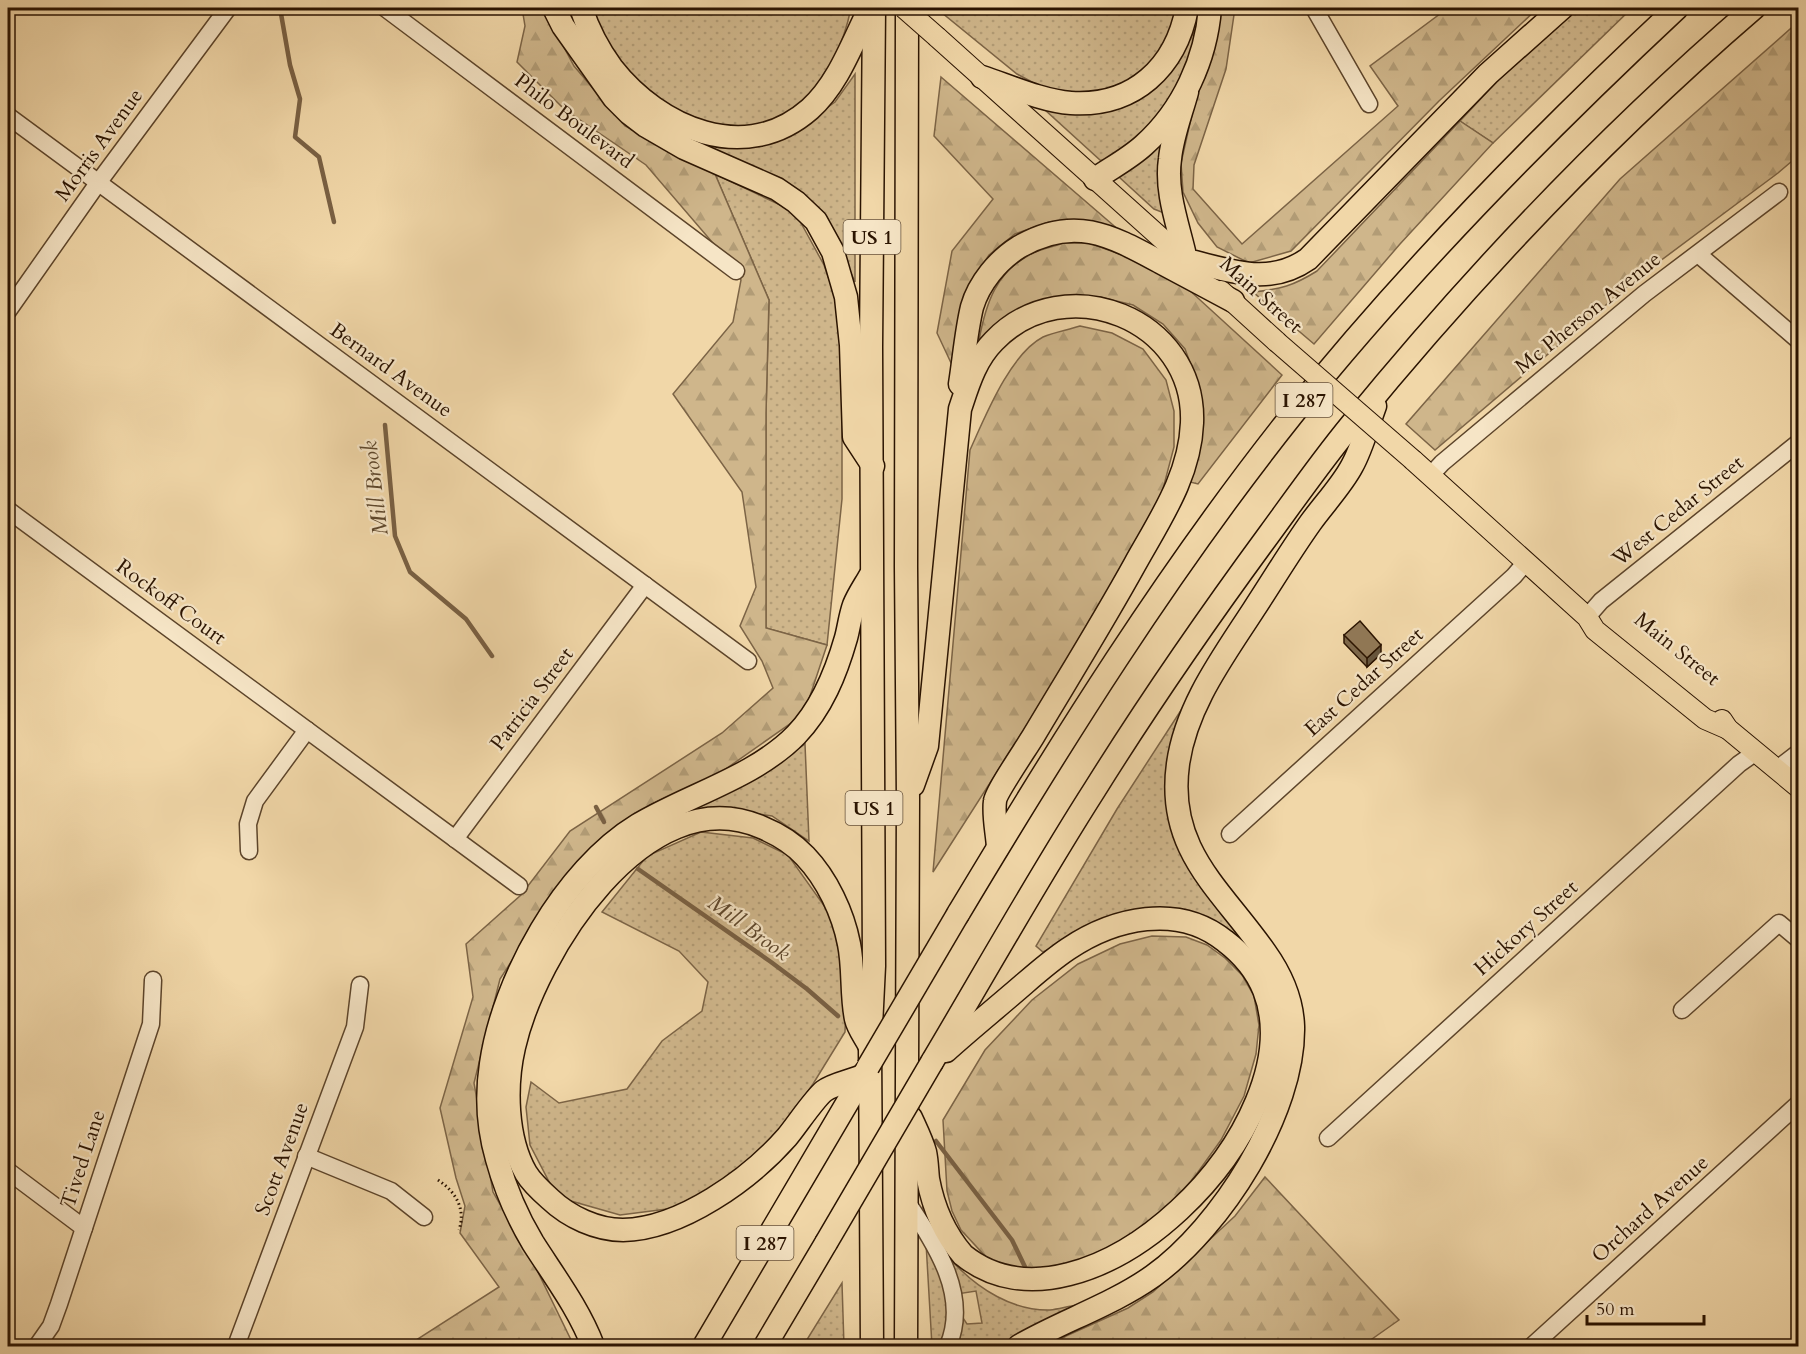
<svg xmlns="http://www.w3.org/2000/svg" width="1806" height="1354" viewBox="0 0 1806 1354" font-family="Cardo,serif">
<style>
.grass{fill:url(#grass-dots);stroke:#7c6446;stroke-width:1.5}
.forest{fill:url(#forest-firs);stroke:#7c6446;stroke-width:1.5}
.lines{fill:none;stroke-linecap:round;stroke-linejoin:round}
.stream{stroke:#796043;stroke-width:4.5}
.minor-casing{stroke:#5c442a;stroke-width:19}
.major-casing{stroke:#2a1300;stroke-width:22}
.highway-casing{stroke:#2a1300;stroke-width:25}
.path{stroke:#2a1300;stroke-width:3;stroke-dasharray:1.5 3;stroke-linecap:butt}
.minor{stroke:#f6e5c6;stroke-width:16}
.major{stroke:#f1d7a8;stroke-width:20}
.highway{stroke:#f1d7a8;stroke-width:22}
.major-bridge-casing{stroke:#2a1300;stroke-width:22;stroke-linecap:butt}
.highway-bridge-casing{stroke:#2a1300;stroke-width:25;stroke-linecap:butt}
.major-bridge{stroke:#f1d7a8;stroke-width:20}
.highway-bridge{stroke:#f1d7a8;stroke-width:22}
.wall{fill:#7d684b;stroke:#2a1300;stroke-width:1.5}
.shaded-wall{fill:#66553d;stroke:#2a1300;stroke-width:1.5}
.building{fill:#917957;stroke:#2a1300;stroke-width:1.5}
.labels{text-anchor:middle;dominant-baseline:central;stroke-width:4.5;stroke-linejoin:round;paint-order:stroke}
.shield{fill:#f6e5c6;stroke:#67523b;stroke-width:1.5}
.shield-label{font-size:20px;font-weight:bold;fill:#2a1300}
.street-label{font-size:21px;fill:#2a1300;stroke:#f6e5c6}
.water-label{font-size:22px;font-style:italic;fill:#5e472c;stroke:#f6e5c6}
</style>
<defs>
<pattern id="grass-dots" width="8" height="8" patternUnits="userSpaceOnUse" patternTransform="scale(1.5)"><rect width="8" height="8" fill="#cfb68b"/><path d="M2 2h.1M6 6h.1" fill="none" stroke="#b29c76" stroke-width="1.8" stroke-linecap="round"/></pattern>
<pattern id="forest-firs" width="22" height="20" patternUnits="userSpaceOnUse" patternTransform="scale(1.5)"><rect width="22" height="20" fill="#cfb68b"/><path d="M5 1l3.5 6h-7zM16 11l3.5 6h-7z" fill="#b29c76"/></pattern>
</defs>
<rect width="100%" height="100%" fill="#f1d7a8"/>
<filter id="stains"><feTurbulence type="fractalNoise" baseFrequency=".00333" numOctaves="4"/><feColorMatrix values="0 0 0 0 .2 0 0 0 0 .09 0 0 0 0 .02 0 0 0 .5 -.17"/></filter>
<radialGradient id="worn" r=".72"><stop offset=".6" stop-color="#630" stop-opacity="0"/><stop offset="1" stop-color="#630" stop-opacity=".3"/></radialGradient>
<g class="grass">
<path d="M 591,8 L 851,8 C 836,82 785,145 702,123 C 685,118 668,105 655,95 C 641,84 624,72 614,57 C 604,43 598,23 591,8 Z"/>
<polygon points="936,8 1178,8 1163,49 1136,78 1094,94 1045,89 1017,74"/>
<polygon points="1577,8 1632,8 1493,143 1460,121 1518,59"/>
<path d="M 1197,26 L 1191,60 L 1175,94 L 1149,131 L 1107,161 L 1100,160 L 1033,99 L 1158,85 C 1176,67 1186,47 1197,26 Z"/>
<polygon points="855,74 855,282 833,233 705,146 783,139 835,102"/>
<polygon points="1168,128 1164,213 1154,209 1119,177"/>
<polygon points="715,174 795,212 824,265 842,316 842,499 827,645 766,628 766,413 769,300"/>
<polygon points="1200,681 1167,794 1244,939 1186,912 1064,942 1043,952 1036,946 1117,809"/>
<polygon points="805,744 809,841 772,816 721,808 688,812 769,770"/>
<polygon points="701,832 753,838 788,855 830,914 847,978 845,1032 813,1084 769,1147 683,1207 620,1215 557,1197 530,1145 526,1107 531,1082 559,1103 627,1089 662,1041 702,1011 708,982 679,951 602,912 647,856"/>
<path d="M 922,1190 L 955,1259 L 953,1262 C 978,1289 1013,1311 1050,1310 C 1059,1309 1069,1306 1078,1305 L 1005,1346 L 952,1346 L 959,1312 L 967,1324 L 982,1323 L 976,1291 L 957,1294 L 923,1211 Z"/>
<polygon points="926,1243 929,1243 951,1306 943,1346 932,1346"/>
<polygon points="842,1283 844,1346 803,1346"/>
</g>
<g class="forest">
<polygon points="522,8 543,8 574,66 625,126 715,174 769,300 766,413 766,628 827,645 804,714 720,773 650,805 592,849 539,919 500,979 474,1083 493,1192 535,1266 574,1346 448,1346 416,1340 499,1287 460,1233 465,1206 456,1178 440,1108 473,997 466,944 521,895 570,831 722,733 773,688 762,661 740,626 756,587 742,492 673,394 733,322 741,280 724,256 646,165 564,109 517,62 525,26"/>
<polygon points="1216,8 1235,8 1226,69 1194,165 1193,189 1242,244 1398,106 1370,66 1448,8 1538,8 1439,101 1291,251 1249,263 1217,247 1198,223 1183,192 1181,163"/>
<polygon points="1798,22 1798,156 1778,173 1640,276 1435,450 1406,424 1620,179"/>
<polygon points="941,77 1127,237 1089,225 1049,222 1015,234 989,255 970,284 952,365 937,333 952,251 993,199 934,136"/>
<path d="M 1460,121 L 1493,143 L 1400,244 L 1314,344 L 1253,292 C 1281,289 1293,286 1317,271 Z"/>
<path d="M 1063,243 L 1089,243 L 1139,261 L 1187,288 L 1282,375 L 1198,484 L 1190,482 L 1200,447 L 1200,390 L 1185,349 L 1163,324 L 1133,305 L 1100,297 L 1043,300 L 999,321 L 979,340 C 986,303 996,272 1031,254 C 1041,249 1053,247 1063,243 Z"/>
<path d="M 1080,326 L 1112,333 L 1143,349 L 1166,380 L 1174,411 L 1174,447 L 1159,504 L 1130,564 L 933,872 L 970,450 C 985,417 1010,354 1043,337 C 1054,332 1068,330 1080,326 Z"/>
<polygon points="1152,936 1186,937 1207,945 1225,958 1242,975 1254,996 1259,1025 1256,1054 1244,1096 1221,1140 1183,1193 1137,1237 1046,1279 988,1259 961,1230 952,1211 947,1191 943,1120 985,1050 1032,1000 1078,964 1120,944"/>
<polygon points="1265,1177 1399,1320 1362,1346 1050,1346 1066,1336 1128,1308 1153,1292 1235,1216"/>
</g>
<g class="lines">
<g class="stream">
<polyline points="280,8 290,65 300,99 295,137 319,157 334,222"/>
<polyline points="385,425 395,536 410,572 466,619 492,656"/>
<polyline points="596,807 604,822"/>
<polyline points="638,869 771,962 807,989 838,1016"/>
<polyline points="936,1141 1012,1240 1026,1269"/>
</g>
<g class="minor-casing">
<g id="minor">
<polyline points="385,8 736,271"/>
<polyline points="1314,8 1369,104"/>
<polyline points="8,116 748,661"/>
<polyline points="1698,254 1798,340"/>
<polyline points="8,311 98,183 228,8"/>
<polyline points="1430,476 1442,463 1644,294 1779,192"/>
<polyline points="8,510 519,886"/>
<polyline points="1587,617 1601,601 1798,443"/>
<polyline points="1776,770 1798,753"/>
<polyline points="1230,834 1514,576 1526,562"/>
<polyline points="455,839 645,585"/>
<polyline points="249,851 248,824 255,801 307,730"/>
<polyline points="1682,1010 1779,923 1798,939"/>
<polyline points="1328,1138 1739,764 1756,752"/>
<polyline points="306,1156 391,1191 424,1217"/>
<polyline points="8,1171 84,1228"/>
<path d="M 907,1202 C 935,1244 970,1295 948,1346"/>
<polyline points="37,1346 51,1326 59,1304 151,1024 153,980"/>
<polyline points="236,1346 355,1027 360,985"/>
<polyline points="1532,1346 1798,1104"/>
</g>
</g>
<g class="major-casing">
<g id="major">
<polyline points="937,37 1190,264"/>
<polyline points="1221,291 1277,342"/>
<polyline points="1413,460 1587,617 1595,630 1705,719 1728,729"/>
<polyline points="1722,720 1728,729 1798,787"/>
</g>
</g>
<g class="highway-casing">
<g id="highway">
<polyline points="554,8 563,26 614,98 629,113 646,126 684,148 777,189 796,202 816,221 833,252 846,297 851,345 854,437 873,466"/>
<path d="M 581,8 C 588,29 598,49 612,68 C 659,128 745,166 810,109 C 839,83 853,41 870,8"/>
<path d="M 982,77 C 1009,86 1043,101 1071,103 C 1134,107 1176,67 1187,8"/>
<path d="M 1187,92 C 1181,114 1172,137 1170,159 C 1165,193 1179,227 1186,260 C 1230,270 1268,287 1308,259 L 1488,74 L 1562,8"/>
<path d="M 1095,179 C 1111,168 1130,158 1144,145 C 1183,110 1206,59 1210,8"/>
<path d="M 960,384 C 964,359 966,332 972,307 C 979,283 998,260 1019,247 C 1074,215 1110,235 1160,262 C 1184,275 1209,288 1233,301"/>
<path d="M 913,785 L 927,746 L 960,409 C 968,385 975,360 994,341 C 1065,267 1196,319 1192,423 C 1190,476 1160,519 1135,564 C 1103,622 1068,678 1034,735 C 1027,747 996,792 995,801 C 993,815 997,832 998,847"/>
<path d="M 958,914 C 1061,742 1167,572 1292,415 C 1409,269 1541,135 1677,8"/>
<path d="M 932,1062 C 986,971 1038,878 1095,789 C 1150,701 1209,616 1270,533 C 1297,496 1323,459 1351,425 C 1472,277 1610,132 1754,8"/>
<path d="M 862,1076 C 851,1081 833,1084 824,1091 C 814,1099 797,1125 787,1137 C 750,1179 681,1229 623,1230 C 597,1230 569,1217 550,1199 C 541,1191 532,1183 526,1173 C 506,1138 505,1086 514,1047 C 535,954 645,777 761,827 C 778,834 793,843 805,856 C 827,879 843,913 849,944 C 854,968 851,995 856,1019 C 858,1028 865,1037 869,1045"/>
<path d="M 911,1118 C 916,1129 922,1141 925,1152 C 927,1161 927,1170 928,1179 C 933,1206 945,1234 963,1255 C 1085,1354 1317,1124 1264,990 C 1256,970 1242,954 1225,941 C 1178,903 1114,918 1068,949 C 1047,963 1029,980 1010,996 C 989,1014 967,1032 946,1051"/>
<path d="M 593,1346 C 579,1309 554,1276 533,1243 C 518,1218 505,1188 497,1159 C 488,1128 486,1096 491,1064 C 503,980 564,870 638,825 C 688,795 755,777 796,735 C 822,708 836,673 846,638 C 849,627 850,616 854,605 C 858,595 865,585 870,576"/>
<polyline points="704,1346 866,1071"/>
<polyline points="765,1346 826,1243"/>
<polyline points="872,1346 870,1047 874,966 871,347 874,8"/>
<polyline points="906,1346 908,799 906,567 907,8"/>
<path d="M 1019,1346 C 1062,1321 1112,1305 1153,1276 C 1221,1227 1295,1112 1293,1026 C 1292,999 1280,973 1265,952 C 1221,889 1166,850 1178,764 C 1186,706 1223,657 1254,609 C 1273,580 1291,550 1311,522 C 1324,504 1342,485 1352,466 C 1362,448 1368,425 1375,406"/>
</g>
</g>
<path class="path" d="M 438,1180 C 456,1192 466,1209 459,1230"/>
<use href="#minor" class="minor"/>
<use href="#major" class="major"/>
<use href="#highway" class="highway"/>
<g class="major-bridge-casing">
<g id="major-bridge">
<polyline points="904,8 937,37"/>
<polyline points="1277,342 1413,460"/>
</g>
</g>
<g class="highway-bridge-casing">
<g id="highway-bridge">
<polyline points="868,1067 958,914"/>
<polyline points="826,1243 932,1062"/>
</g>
</g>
<use href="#major-bridge" class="major-bridge"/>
<use href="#highway-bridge" class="highway-bridge"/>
</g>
<polygon class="wall" points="1344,635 1381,654 1367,667 1344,643"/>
<polygon class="shaded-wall" points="1381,645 1381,654 1367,667 1367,658"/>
<polygon class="building" points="1360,621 1381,645 1367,658 1344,635"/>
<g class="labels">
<g class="shield">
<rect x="843.5" y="220" width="57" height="34" rx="4.5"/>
<rect x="1275.5" y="383" width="57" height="34" rx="4.5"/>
<rect x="845.5" y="791" width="57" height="34" rx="4.5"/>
<rect x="736.5" y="1226" width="57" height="34" rx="4.5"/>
</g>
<g class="shield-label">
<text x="872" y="237">US 1</text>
<text x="1304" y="400">I 287</text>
<text x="874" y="808">US 1</text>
<text x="765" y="1243">I 287</text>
</g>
<g class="street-label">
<text transform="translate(574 121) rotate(37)">Philo Boulevard</text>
<text transform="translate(99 145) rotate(-54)">Morris Avenue</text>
<text transform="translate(1261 295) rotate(42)">Main Street</text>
<text transform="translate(1588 313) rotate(-39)">Mc Pherson Avenue</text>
<text transform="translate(391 370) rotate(36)">Bernard Avenue</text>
<text transform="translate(1678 511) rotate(-39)">West Cedar Street</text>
<text transform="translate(171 602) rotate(36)">Rockoff Court</text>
<text transform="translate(1677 649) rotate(39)">Main Street</text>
<text transform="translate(1364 682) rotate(-42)">East Cedar Street</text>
<text transform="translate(532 699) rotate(-53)">Patricia Street</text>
<text transform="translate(1526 928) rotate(-42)">Hickory Street</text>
<text transform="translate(83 1159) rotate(-72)">Tived Lane</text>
<text transform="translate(282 1159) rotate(-70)">Scott Avenue</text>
<text transform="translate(1650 1209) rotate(-42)">Orchard Avenue</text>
</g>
<g class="water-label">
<text transform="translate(375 488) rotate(-97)">Mill Brook</text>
<text transform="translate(749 928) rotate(36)">Mill Brook</text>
</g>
</g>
<rect width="1806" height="1354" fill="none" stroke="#f1d7a8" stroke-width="30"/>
<rect x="9" y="9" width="1788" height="1336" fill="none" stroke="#2a1300" stroke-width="3"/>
<rect x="15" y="15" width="1776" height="1324" fill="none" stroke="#2a1300" stroke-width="1.5"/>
<path d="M1587 1315v9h117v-9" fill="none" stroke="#2a1300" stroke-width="3"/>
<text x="1596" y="1315" font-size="18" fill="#2a1300" stroke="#f6e5c6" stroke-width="4.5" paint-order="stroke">50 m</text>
<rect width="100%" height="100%" filter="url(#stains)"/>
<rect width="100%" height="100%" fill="url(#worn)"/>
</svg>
